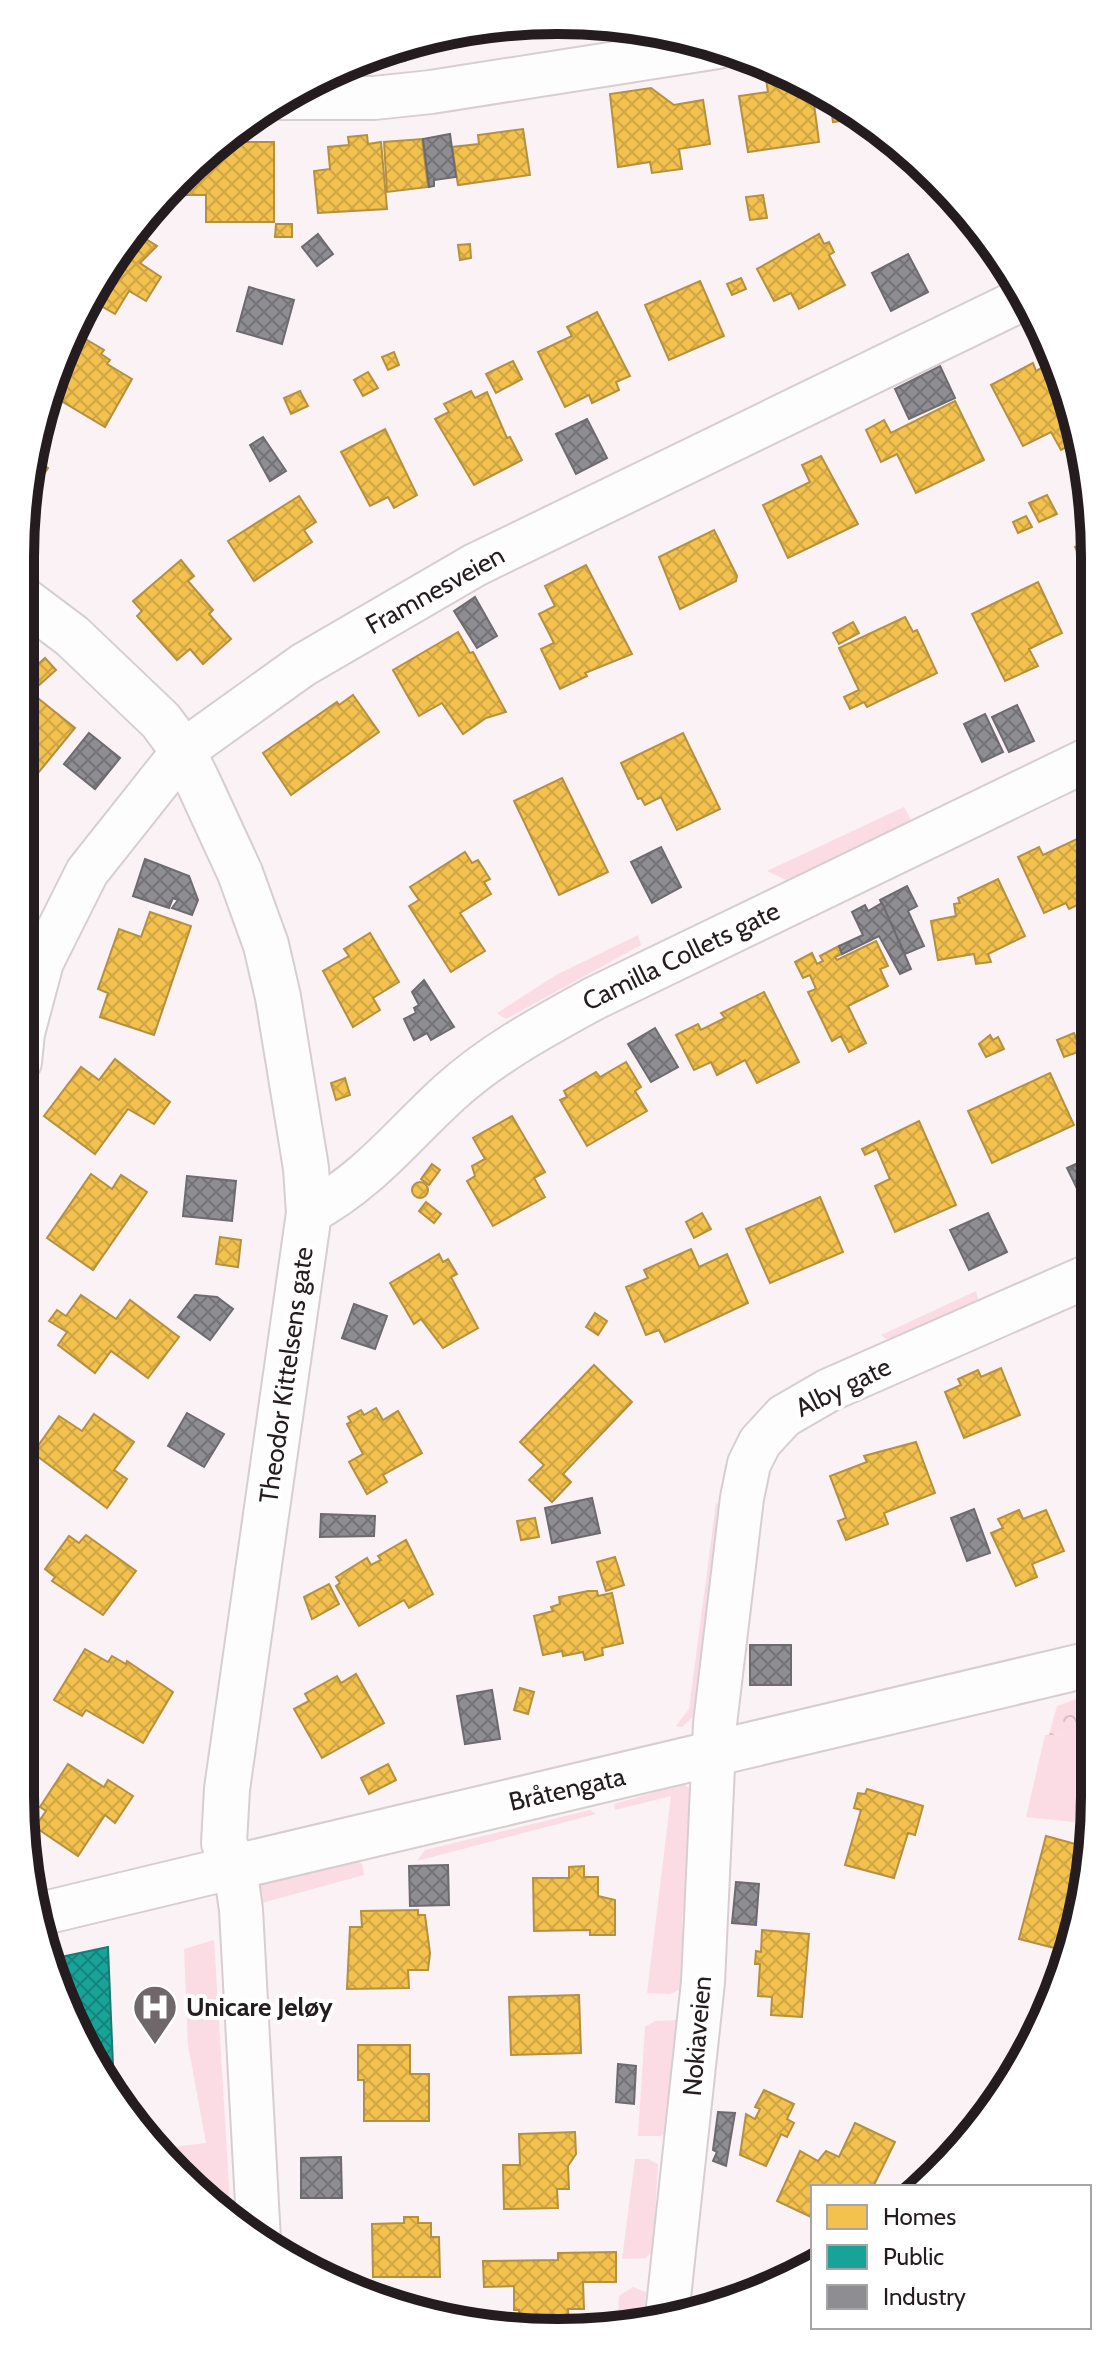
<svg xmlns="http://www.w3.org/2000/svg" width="1115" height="2353" viewBox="0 0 1115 2353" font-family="Cabin,sans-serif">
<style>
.grass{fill:#fbdce4}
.forest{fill:url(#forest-crowns)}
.homes{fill:url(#homes-cross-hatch);stroke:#b49040;stroke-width:2}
.public{fill:url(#public-cross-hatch);stroke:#1b7a74;stroke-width:2}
.industry{fill:url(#industry-cross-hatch);stroke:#6e6b70;stroke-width:2}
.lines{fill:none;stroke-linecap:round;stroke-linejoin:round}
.minor-casing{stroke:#d6ced0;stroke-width:46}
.tertiary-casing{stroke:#d6ced0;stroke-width:48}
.minor{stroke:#fefdfd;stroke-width:42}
.tertiary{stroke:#fefdfd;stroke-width:44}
.labels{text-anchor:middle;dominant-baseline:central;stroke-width:8;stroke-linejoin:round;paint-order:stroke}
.street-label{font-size:26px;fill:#251c1f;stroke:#fff}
.poi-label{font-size:26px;font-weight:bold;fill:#251c1f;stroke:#fff;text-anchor:start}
.rim{fill:none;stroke:#251c1f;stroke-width:10}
</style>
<defs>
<pattern id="forest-crowns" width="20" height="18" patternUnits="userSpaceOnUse" patternTransform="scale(2)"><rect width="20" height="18" fill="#fbdce4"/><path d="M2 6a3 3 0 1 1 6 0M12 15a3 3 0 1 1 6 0" fill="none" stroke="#d7bcc3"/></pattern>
<pattern id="homes-cross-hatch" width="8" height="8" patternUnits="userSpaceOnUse" patternTransform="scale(2)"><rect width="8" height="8" fill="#f2c14e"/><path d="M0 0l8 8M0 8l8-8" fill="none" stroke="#cfa544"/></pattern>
<pattern id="public-cross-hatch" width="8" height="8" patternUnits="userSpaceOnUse" patternTransform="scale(2)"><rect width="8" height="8" fill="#17a398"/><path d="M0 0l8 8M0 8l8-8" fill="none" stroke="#15847b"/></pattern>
<pattern id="industry-cross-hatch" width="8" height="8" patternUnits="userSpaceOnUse" patternTransform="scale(2)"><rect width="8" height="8" fill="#8d8d92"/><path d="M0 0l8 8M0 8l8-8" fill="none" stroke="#737277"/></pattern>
</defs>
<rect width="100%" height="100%" fill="#faf2f4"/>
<g class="grass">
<polygon points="904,807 912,822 786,880 767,871"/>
<polygon points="638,935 641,945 506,1019 497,1013 556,975"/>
<polygon points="22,1097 33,1097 20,1242"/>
<path d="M 976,1291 L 978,1300 C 951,1315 917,1335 886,1339 L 881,1335 Z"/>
<polygon points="716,1503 726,1507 700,1710 682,1727 676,1726 689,1709"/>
<polygon points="1095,1693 1095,1769 1092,1780 1083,1781 1082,1787 1088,1793 1082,1814 1093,1816 1092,1824 1026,1817 1045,1735 1085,1733 1090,1694"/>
<polygon points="683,1784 691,1789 700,1820 682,1918 686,1987 670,1994 647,1993 671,1796 615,1810 614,1804"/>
<polygon points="590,1810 596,1814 417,1861 425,1850"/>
<polygon points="354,1858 362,1864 364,1875 258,1904 254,1884"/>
<polygon points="214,1940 231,2219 203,2199 156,2149 206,2143 188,2045 184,1949"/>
<polygon points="678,2020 669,2129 661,2136 638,2136 645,2027 655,2021"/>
<polygon points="635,2159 648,2159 658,2164 653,2250 646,2258 622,2259"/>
<polygon points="633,2287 646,2292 643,2324 617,2328 619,2296"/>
</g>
<polygon class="forest" points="1090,1694 1085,1733 1049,1735 1057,1706"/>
<g class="homes">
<polygon points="788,75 792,88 812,89 819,142 748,152 739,96 768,92 766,79"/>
<polygon points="651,88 674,105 703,100 710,144 679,149 682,169 652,173 650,162 618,167 610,94"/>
<polygon points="830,99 862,118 833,122"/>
<polygon points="523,129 530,175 458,185 452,147 479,144 478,135"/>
<polygon points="367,135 368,144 381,142 387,209 318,213 314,171 330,169 328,147 349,145 348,137"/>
<polygon points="422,139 428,187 387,192 384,142"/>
<polygon points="221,142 274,142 274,222 206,222 206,195 163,195 178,177"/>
<polygon points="763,195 767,218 750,220 746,197"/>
<polygon points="961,209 984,231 992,244 981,250"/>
<polygon points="276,224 292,224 292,237 275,237"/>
<polygon points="133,231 157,246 140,263 161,277 146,301 129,291 115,314 89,299 111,259"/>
<polygon points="819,234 824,244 829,242 834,252 829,255 845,285 799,309 791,293 774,301 757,269"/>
<polygon points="470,244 471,258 460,260 458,245"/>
<polygon points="741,278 746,289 732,295 727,284"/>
<polygon points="700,281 724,336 669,360 645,305"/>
<polygon points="597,312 630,376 616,382 619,390 592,403 589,395 565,407 538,352 572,336 567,327"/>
<polygon points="72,331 104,350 101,354 110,360 107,364 132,379 105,427 48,393 61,351"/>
<polygon points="394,352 399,365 388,370 382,357"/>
<polygon points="1056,360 1078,441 1061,450 1051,432 1023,446 991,385 1033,363 1036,371"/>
<polygon points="513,361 522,379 496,393 486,374"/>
<polygon points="368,372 378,388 363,396 354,380"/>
<polygon points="300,391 308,406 291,414 284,398"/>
<polygon points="471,391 475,398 487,392 507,438 510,437 522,460 474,485 435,419 449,412 444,404"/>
<polygon points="955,401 984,460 916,493 897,454 881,462 866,430 884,420 891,433"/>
<polygon points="385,429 417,495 394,508 388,497 370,506 341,452"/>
<polygon points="30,456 48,468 25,503"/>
<polygon points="821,456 858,524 788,558 763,505 810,482 802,465"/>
<polygon points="1047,495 1057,514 1039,522 1029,503"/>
<polygon points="299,496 316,522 304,530 312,542 254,581 228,541"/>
<polygon points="1026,516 1032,527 1018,533 1013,522"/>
<polygon points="714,530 737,576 736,581 680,609 659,557"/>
<polygon points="1091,539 1091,578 1075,547"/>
<polygon points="181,560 194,576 188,581 213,610 209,614 231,639 203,664 190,649 177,660 137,616 142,611 133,601"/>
<polygon points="586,565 632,654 585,673 587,676 560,689 541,649 554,643 539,614 555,606 545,586"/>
<polygon points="1038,582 1062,633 1029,649 1038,666 1005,681 972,614"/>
<polygon points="905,617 913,632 917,630 937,673 867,707 864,702 850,709 844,697 859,690 839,648"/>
<polygon points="853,622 859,633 839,644 833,633"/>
<polygon points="458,632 470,653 473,652 506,712 486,718 463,734 442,703 419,716 393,670"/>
<polygon points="45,658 56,670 38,686 27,674"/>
<polygon points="29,691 75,728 20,795 20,702"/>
<polygon points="353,695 379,732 291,795 263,753 337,702 339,705"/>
<polygon points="683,733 720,809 677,830 661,797 645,805 641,798 638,799 621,763"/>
<polygon points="562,778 608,872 559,895 514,801"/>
<polygon points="1092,832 1092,898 1069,909 1066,903 1044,913 1018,857 1039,847 1043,855"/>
<polygon points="465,852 472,863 478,860 490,879 484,882 491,894 460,913 485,951 451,972 409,906 419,900 410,887"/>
<polygon points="998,879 1025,936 988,954 991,962 976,964 974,954 938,960 931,921 956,916 954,904 960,903 958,898"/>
<polygon points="150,912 191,926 154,1035 100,1017 108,993 98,989 119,929 141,937"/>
<polygon points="370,933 399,982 373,998 380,1010 353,1027 323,971 349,956 344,949"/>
<polygon points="876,941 888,966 880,969 888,986 848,1006 866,1043 849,1052 841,1036 832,1041 808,992 816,989 810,975 803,978 795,962 812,953 817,964 823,961 820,956 839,946 842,954 835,957 837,960"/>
<polygon points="764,992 799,1062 757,1083 745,1060 717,1075 711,1062 694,1070 676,1035 698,1024 701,1030 725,1018 721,1013"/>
<polygon points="1074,1033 1081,1051 1064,1057 1057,1040"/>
<polygon points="990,1035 993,1040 998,1037 1004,1049 986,1057 979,1044"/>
<polygon points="115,1059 170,1102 154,1124 128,1109 95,1154 44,1116 81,1067 99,1080"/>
<polygon points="626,1062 641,1087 635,1091 647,1111 587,1146 560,1100 567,1097 564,1091 596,1072 600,1077"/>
<polygon points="1050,1073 1074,1125 992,1163 968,1111"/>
<polygon points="345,1078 350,1095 336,1100 331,1083"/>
<polygon points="512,1116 545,1172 534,1178 545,1197 493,1226 467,1181 475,1176 472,1166 485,1159 473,1138"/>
<polygon points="919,1121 956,1205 895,1232 875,1186 890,1179 877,1149 865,1155 862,1149"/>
<polygon points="432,1164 440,1170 429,1185 421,1179"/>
<polygon points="91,1174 112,1189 121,1175 147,1192 93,1270 47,1238"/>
<circle cx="420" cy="1190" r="8"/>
<polygon points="820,1197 843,1252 770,1283 746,1229"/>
<polygon points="426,1202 441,1214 434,1223 419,1211"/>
<polygon points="702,1213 711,1229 694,1238 686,1222"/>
<polygon points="220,1237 241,1240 238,1267 216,1264"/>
<polygon points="691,1249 699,1267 727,1254 748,1303 665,1342 659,1330 646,1335 626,1287 648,1278 644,1270"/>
<polygon points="439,1254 443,1262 448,1259 457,1274 451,1277 478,1328 443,1348 421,1319 414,1324 390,1283"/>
<polygon points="81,1295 116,1319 130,1300 179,1337 148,1378 111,1351 95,1373 58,1345 67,1332 49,1321 57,1310 66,1316"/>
<polygon points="595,1313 607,1321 598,1335 586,1327"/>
<polygon points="594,1365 632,1402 563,1474 571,1482 552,1502 529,1480 544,1465 520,1442"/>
<polygon points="1001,1368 1020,1415 964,1438 945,1392 961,1385 958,1379 978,1370 981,1377"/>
<polygon points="376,1408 383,1420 398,1411 422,1453 383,1475 387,1482 367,1494 349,1462 363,1454 347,1424 351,1422 348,1417 361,1410 364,1415"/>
<polygon points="94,1414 134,1442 114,1470 127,1479 107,1508 33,1453 59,1416 82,1431"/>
<polygon points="916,1442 935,1493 884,1513 888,1524 846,1540 838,1521 846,1518 830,1476 867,1462 864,1456"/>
<polygon points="1019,1510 1023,1519 1046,1510 1064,1551 1032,1564 1037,1577 1016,1586 991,1533 1003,1528 998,1519"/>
<polygon points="535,1518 539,1537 521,1540 517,1521"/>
<polygon points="86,1535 136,1571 103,1615 52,1581 55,1577 45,1569 69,1536 79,1543"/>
<polygon points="406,1540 433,1594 409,1608 404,1600 359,1626 336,1586 340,1583 336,1577 367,1558 371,1565 381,1560 378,1556"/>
<polygon points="615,1557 624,1585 606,1591 597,1562"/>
<polygon points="329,1584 339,1604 312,1619 304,1597"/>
<polygon points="588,1591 597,1591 598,1596 612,1593 623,1643 602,1648 603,1655 585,1660 583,1652 563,1656 562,1651 543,1655 534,1616 553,1611 551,1607 560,1604 559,1597"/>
<polygon points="85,1649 108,1662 112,1656 126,1664 127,1661 173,1692 143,1743 86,1710 82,1716 54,1700"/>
<polygon points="356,1674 384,1723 322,1758 294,1709 309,1701 305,1694 337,1676 341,1683"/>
<polygon points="520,1688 534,1692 528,1714 514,1710"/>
<polygon points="68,1764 104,1787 108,1780 133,1796 115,1823 105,1815 78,1856 35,1827 46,1811 40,1807"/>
<polygon points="388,1764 396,1780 369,1794 361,1778"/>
<polygon points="867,1789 923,1806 915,1835 908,1833 894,1878 845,1865 861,1810 854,1808 858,1793 865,1794"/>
<polygon points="1046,1836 1090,1848 1066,1951 1019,1939"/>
<polygon points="584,1866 584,1877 598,1877 598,1896 615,1900 615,1935 590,1935 590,1930 534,1931 533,1878 569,1878 569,1867"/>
<polygon points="418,1910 418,1915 425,1915 430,1953 428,1970 408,1970 409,1988 347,1989 350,1927 362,1927 361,1911"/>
<polygon points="762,1930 809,1934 802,2017 771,2015 772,1997 758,1996 760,1964 755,1964 756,1951 761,1952"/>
<polygon points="579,1995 581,2053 511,2055 509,1997"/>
<polygon points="358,2045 410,2045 410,2074 429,2074 429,2121 364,2121 364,2080 358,2080"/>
<polygon points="764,2090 794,2104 787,2119 794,2123 787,2137 781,2134 766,2166 740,2155 746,2114 755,2119 760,2109 755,2107"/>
<polygon points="855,2123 895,2142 873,2187 813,2187 813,2218 777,2201 800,2151 818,2161 826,2151 839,2157"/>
<polygon points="575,2132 576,2154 568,2166 569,2189 557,2189 558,2208 504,2209 503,2165 520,2165 519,2134"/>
<polygon points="404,2217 418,2217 418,2223 431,2223 431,2237 439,2237 440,2277 373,2277 372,2224 404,2223"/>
<polygon points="616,2252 616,2282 583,2282 584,2309 568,2309 569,2326 519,2325 519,2310 514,2310 514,2286 484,2287 483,2261 558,2260 558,2253"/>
</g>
<polygon class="public" points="108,1947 114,2089 113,2089 47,1960"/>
<g class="industry">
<polygon points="404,45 405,61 348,70 347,63 352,61"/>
<polygon points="450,134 456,177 434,180 434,186 429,187 423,139"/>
<polygon points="318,234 333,254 317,266 302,247"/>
<polygon points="908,254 928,292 891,311 872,273"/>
<polygon points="249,287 294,300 282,344 237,331"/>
<polygon points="940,366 955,398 909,419 895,389"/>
<polygon points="587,419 607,458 576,474 556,434"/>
<polygon points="263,437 286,471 270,481 250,445"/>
<polygon points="475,597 497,636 477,648 454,611"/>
<polygon points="1017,705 1034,741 1009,752 992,717"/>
<polygon points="985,714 1003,752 982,762 964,724"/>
<polygon points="89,733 120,758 95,789 64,764"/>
<polygon points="661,847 681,887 652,903 631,862"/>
<polygon points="145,859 189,876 198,900 192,915 172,908 178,900 173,898 169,908 133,896"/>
<polygon points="907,886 917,906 908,911 924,946 905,954 880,900"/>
<polygon points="882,903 911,969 900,974 879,936 842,954 839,946 863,935 852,912 865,905 868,911"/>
<polygon points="424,980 454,1027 431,1040 427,1033 414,1040 404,1019 416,1013 414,1008 419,1005 412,992"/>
<polygon points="655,1028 678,1067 651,1082 628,1044"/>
<polygon points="1093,1156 1093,1201 1085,1205 1067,1168"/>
<polygon points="187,1176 236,1181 232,1221 183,1216"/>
<polygon points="988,1213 1007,1252 969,1270 950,1230"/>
<polygon points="195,1295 217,1297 233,1309 210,1340 178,1317"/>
<polygon points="354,1304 387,1316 375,1349 342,1338"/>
<polygon points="187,1413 224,1434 204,1467 168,1446"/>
<polygon points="592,1498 600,1533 552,1543 545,1508"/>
<polygon points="974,1509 990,1553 967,1561 951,1518"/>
<polygon points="321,1514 375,1516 374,1536 320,1537"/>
<rect x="750" y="1645" width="41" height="40"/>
<polygon points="492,1690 500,1739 465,1744 457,1696"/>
<polygon points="448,1865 449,1905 410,1906 409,1866"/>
<polygon points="736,1882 759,1884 756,1925 732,1923"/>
<polygon points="618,2064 636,2066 634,2104 616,2102"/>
<polygon points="718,2112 735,2113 726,2166 713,2161 717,2152 713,2150"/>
<polygon points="341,2157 342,2198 301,2198 301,2158"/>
</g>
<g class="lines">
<g class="minor-casing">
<g id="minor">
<polyline points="282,98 374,98 431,92 718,47"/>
<polyline points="20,1062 23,1033 42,962 87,872 183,751 303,665 475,565 1023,299"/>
<path d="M 309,1213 C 369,1180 400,1138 449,1093 C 492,1054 542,1027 593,999 L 1091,758"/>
<polyline points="40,1914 235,1867 241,1910 259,2240"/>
<polyline points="667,2316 703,1982 715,1724 742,1498 749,1464 760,1442 784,1416 829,1390 1093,1274"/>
</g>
</g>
<g class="tertiary-casing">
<polyline id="tertiary" points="20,597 72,636 161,721 183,751 199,784 240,873 266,945 278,997 306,1168 309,1213 227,1789 224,1843 235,1867 1095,1663"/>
</g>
<use href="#minor" class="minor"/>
<use href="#tertiary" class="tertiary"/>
</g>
<defs>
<g id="hospital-pin" transform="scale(2.3)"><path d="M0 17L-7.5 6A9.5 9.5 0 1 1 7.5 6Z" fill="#70676a" stroke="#fff"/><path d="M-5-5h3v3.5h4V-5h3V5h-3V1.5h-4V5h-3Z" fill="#fff"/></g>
</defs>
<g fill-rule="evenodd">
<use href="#hospital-pin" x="155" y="2007"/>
</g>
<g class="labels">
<g class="street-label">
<text transform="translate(435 590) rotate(-29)">Framnesveien</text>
<text transform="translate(681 956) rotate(-26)">Camilla Collets gate</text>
<text transform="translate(286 1375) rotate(-82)">Theodor Kittelsens gate</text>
<text transform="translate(843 1387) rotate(-26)">Alby gate</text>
<text transform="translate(567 1789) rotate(-13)">Bråtengata</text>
<text transform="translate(697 2036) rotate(-85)">Nokiaveien</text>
</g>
<g class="poi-label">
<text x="186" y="2007">Unicare Jeløy</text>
</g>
</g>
<path d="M0 0H1115V2353H0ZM557 34H558A523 523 0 0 1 1081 557V1796A523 523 0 0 1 558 2319H557A523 523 0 0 1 34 1796V557A523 523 0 0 1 557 34Z" fill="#fff" fill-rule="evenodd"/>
<path class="rim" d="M557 34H558A523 523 0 0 1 1081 557V1796A523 523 0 0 1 558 2319H557A523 523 0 0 1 34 1796V557A523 523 0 0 1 557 34Z"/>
<rect x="811" y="2185" width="280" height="144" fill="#ffffff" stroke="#a8a4a5" stroke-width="2"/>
<rect x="827" y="2205" width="40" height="24" fill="#f2c14e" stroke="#a8a4a5" stroke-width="2"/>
<text x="883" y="2225" font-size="24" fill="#251c1f">Homes</text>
<rect x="827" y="2245" width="40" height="24" fill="#17a398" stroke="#a8a4a5" stroke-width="2"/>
<text x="883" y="2265" font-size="24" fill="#251c1f">Public</text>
<rect x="827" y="2285" width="40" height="24" fill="#8d8d92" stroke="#a8a4a5" stroke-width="2"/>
<text x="883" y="2305" font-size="24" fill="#251c1f">Industry</text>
</svg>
